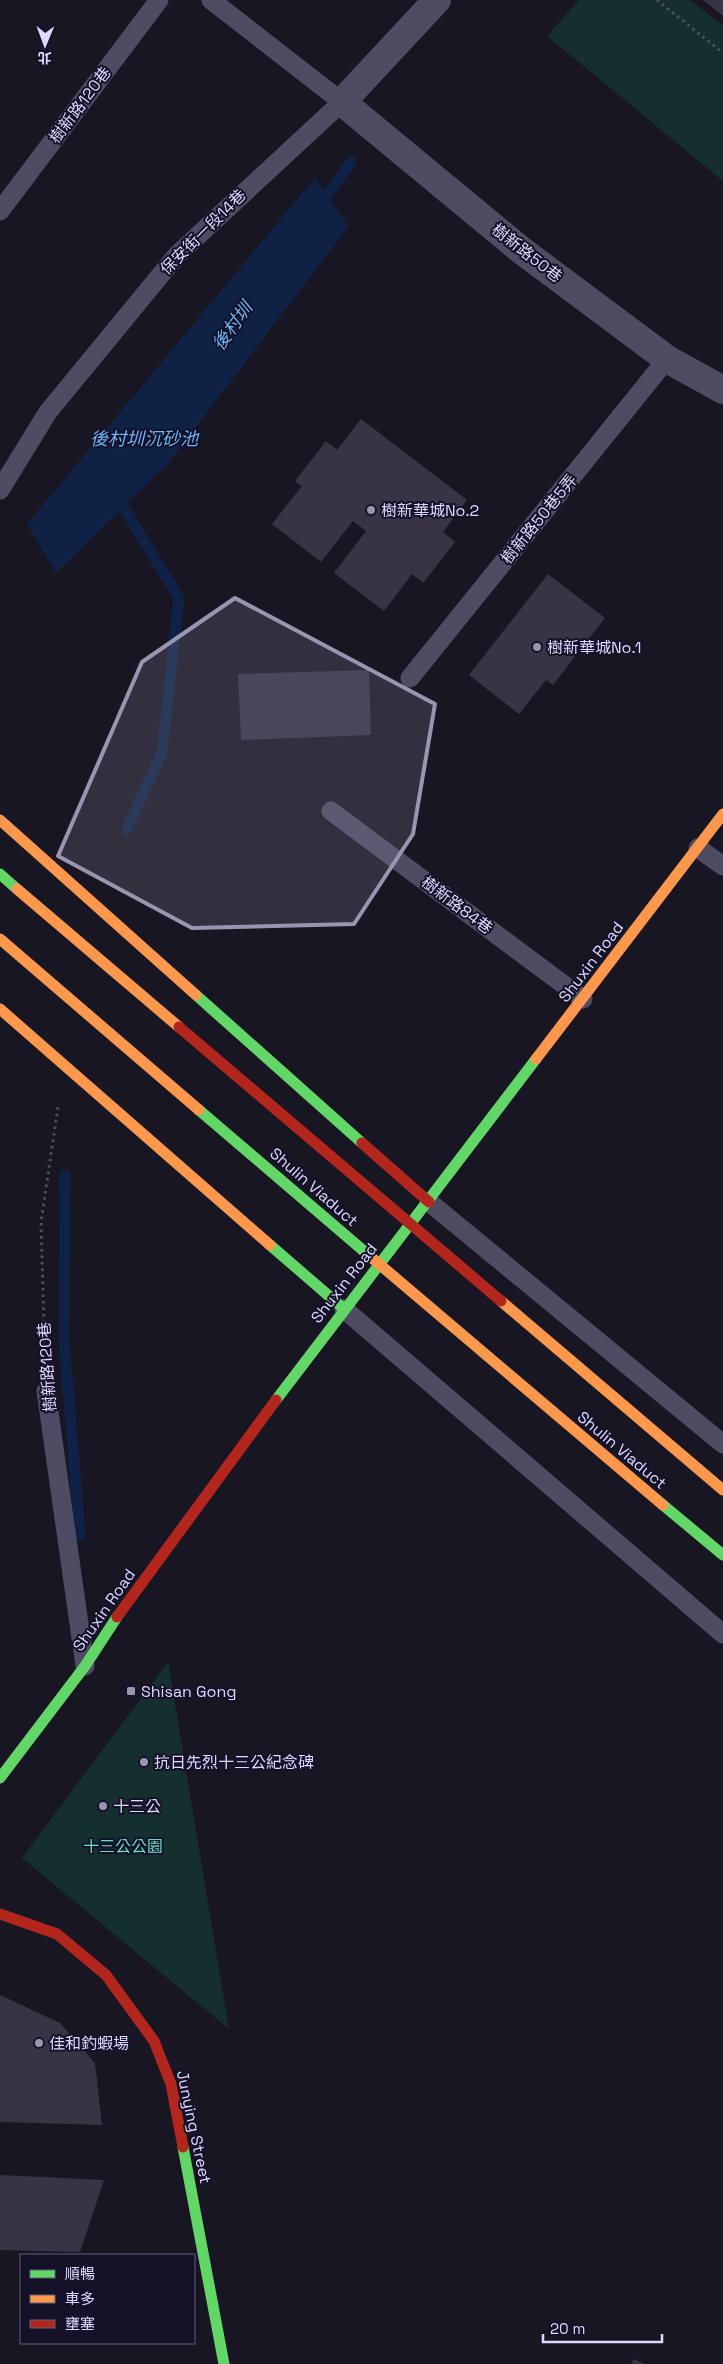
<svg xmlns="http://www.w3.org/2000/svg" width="723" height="2364" viewBox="0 0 723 2364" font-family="'Space Grotesk','Noto Sans TC',sans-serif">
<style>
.green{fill:#152e30}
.water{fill:#0f2246}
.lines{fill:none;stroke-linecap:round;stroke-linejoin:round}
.stream{stroke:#0f2246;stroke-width:11}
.building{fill:#383445}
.path{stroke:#475362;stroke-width:3;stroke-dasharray:2.5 4;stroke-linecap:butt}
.lane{stroke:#4d4c63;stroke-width:19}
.street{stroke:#4d4c63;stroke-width:28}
.fast{stroke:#63d668;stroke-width:11}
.slow{stroke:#ff974d;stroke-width:11}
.jam{stroke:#b3261e;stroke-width:11}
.fast-bridge{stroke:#63d668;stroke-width:11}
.slow-bridge{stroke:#ff974d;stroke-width:11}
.jam-bridge{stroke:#b3261e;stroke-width:11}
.marked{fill:#9995b1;fill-opacity:0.2;stroke:#9995b1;stroke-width:4;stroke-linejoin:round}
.poi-dot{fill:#9995b1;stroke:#151128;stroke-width:2}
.labels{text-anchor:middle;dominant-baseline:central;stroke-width:4;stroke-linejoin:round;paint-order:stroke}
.street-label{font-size:16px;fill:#ded9fe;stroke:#151128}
.poi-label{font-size:16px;fill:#ded9fe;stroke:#151128;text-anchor:start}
.park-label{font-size:16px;fill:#65dec2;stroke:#151128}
.water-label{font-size:18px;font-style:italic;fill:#69b4fb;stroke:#151128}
</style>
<rect width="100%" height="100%" fill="#181623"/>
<g class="green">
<polygon points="579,0 690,0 723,25 723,181 547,36"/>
<polygon points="168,1662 229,2029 22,1858"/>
</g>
<polygon class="water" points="315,178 349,226 167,465 56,573 27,524"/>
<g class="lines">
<g class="stream">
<polyline points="319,207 351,162"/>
<polyline points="116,495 179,598 162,752 127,829"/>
<polyline points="65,1175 64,1340 80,1535"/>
</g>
</g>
<g class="building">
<polygon points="703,0 723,0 723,16"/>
<polygon points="361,419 467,500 443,532 455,542 423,583 412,574 384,611 334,573 366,531 353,521 321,562 272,524 302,486 295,481 326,441 337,450"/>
<polygon points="548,574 605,618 553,685 546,680 519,714 469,675"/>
<polygon points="369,670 371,735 241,740 238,674"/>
<polygon points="0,1995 60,2023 95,2063 102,2125 0,2122"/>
<polygon points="0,2175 104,2180 80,2252 0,2250"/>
<polygon points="634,2359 644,2364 631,2364"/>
</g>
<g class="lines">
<g class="path">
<polyline points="657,0 723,53"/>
<polyline points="45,1362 41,1222 58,1107"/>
</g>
<g class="lane">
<polyline points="0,211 159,0"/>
<polyline points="0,490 48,412 177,255 342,102 211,0"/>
<polyline points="410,678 667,359"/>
<polyline points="331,811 583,999"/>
<polyline points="698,848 723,866"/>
<polyline points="429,1202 723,1444"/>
<polyline points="344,1309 723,1634"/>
<polyline points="46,1391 85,1666"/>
</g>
<polyline class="street" points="437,0 342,102 521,250 667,359 723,390"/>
<g class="fast">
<polyline points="0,874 17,889"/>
<polyline points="196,995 362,1143"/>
<polyline points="270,1245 344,1309"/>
<polyline points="276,1400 536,1059"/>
<polyline points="0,1778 85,1666 117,1617"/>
<polyline points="183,2147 224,2364"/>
</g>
<g class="slow">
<polyline points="0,820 196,995"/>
<polyline points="0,1009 270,1245"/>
<polyline points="536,1059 723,814"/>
</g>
<g class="jam">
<polyline points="362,1143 429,1202"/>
<polyline points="117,1617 276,1400"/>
<polyline points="0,1914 57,1934 106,1975 154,2041 171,2084 183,2147"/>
</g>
<g class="fast-bridge">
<polyline points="199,1110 372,1258"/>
<polyline points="663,1505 723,1555"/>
</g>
<g class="slow-bridge">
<polyline points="17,889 179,1027"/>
<polyline points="0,939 199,1110"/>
<polyline points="372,1258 663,1505"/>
<polyline points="501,1301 723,1490"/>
</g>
<polyline class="jam-bridge" points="179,1027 501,1301"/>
</g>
<path class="marked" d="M 235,598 L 435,704 L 413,834 L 354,924 L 192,928 L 58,856 L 142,662 Z"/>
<g class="poi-dot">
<circle cx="371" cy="510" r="5"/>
<circle cx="537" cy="647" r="5"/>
<rect x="126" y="1686" width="10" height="10" rx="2.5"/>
<circle cx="144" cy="1762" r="5"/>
<circle cx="103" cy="1806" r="5"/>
<circle cx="39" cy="2043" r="5"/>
</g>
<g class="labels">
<g class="street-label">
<text transform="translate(80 105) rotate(-53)">樹新路120巷</text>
<text transform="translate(203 232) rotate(-45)">保安街一段14巷</text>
<text transform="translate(527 253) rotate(38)">樹新路50巷</text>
<text transform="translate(539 519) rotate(-51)">樹新路50巷5弄</text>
<text transform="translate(457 905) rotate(37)">樹新路84巷</text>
<text transform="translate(591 962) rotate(-53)">Shuxin Road</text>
<text transform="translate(314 1187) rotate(41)">Shulin Viaduct</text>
<text transform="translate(344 1283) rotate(-52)">Shuxin Road</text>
<text transform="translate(47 1367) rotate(-94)">樹新路120巷</text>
<text transform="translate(622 1450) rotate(40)">Shulin Viaduct</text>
<text transform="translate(104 1610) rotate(-55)">Shuxin Road</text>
<text transform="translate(194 2127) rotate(78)">Junying Street</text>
</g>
<g class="poi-label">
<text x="381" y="510">樹新華城No.2</text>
<text x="547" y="647">樹新華城No.1</text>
<text x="141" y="1691">Shisan Gong</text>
<text x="154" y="1762">抗日先烈十三公紀念碑</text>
<text x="113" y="1806">十三公</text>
<text x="49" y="2043">佳和釣蝦場</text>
</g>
<g class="park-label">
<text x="123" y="1846">十三公公園</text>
</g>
<g class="water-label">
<text transform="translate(232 326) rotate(-54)">後村圳</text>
<text x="144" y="438">後村圳沉砂池</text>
</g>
</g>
<rect x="20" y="2254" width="175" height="90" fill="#151128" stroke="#65617e"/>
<rect x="30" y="2270" width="25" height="8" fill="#63d668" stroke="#65617e"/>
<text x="65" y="2279" font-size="15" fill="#ded9fe">順暢</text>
<rect x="30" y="2295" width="25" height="8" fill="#ff974d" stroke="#65617e"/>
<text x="65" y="2304" font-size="15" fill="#ded9fe">車多</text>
<rect x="30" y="2320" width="25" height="8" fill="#b3261e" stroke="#65617e"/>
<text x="65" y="2329" font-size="15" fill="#ded9fe">壅塞</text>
<g transform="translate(45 45) rotate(181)" stroke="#151128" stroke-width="4" paint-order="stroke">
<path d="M0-4L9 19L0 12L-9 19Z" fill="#ded9fe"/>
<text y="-8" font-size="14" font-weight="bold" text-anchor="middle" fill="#ded9fe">北</text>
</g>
<path d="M543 2334v8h119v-8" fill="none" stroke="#ded9fe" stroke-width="2.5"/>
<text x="550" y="2334" font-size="15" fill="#ded9fe" stroke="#151128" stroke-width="4" paint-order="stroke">20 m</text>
</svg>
